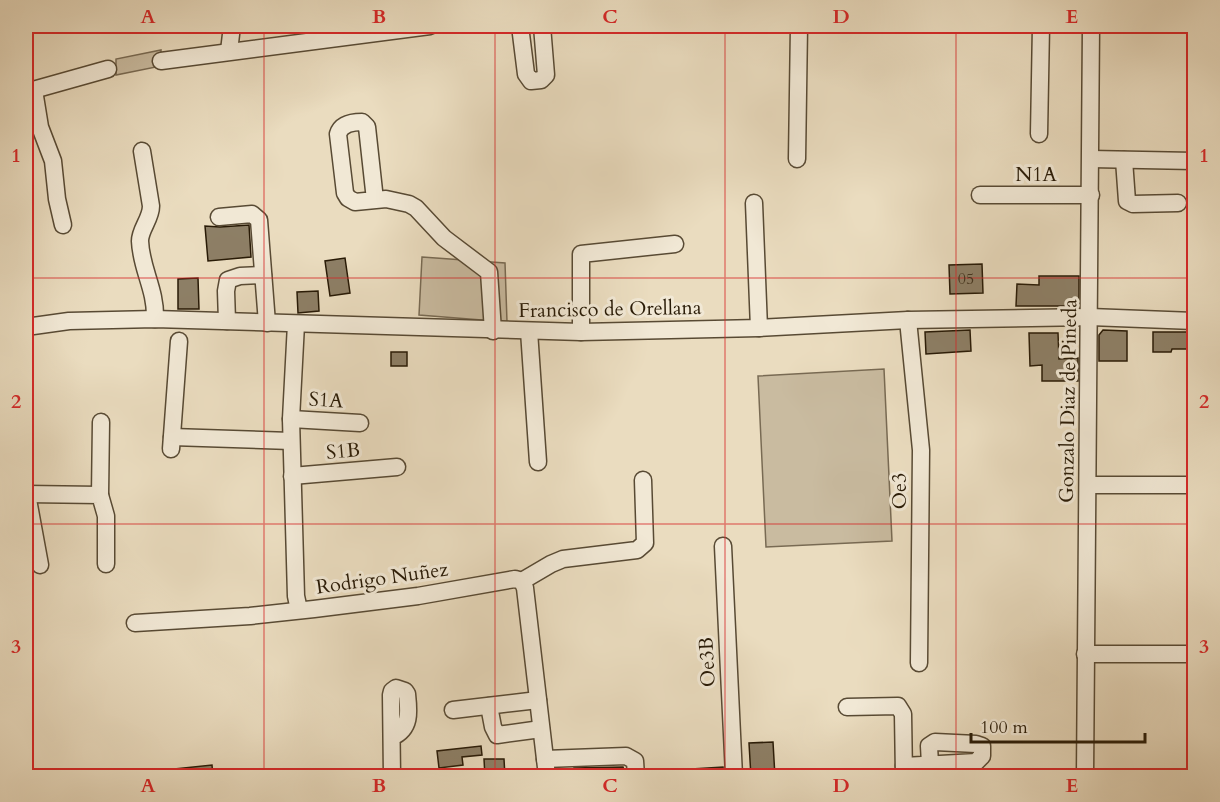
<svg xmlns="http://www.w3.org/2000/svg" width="1220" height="802" viewBox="0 0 1220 802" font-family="Cardo,serif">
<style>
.green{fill:#c9bba0;stroke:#786a53;stroke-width:1.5}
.building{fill:#8d7f66;stroke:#281a06;stroke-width:1.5}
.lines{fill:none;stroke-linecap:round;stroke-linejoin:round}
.minor-casing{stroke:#584a34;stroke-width:19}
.minor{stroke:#f1e8d5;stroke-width:16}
.grid{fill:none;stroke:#d62828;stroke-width:1.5;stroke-opacity:0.55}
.labels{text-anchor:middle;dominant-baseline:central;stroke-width:6;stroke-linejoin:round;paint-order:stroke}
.number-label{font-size:16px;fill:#41331e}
.street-label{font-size:20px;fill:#281a06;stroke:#f1e8d5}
.neatline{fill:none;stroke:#d62828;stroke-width:2}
.grid-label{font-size:20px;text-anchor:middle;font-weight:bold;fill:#d62828}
</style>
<rect width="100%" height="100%" fill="#eadcbf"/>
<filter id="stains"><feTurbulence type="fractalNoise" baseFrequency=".00333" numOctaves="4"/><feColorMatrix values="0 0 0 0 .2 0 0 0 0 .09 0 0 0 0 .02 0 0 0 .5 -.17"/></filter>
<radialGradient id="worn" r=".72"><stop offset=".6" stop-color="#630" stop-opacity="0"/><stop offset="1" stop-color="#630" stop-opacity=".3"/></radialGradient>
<g class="green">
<polygon points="161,50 161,66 116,75 116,59"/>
<polygon points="422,257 505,263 507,322 419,315"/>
<polygon points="884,369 892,541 766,547 758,376"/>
</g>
<g class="building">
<polygon points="249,225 251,257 208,261 205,226 220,227"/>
<polygon points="345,258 350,293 330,296 325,261"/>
<polygon points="982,264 983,293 950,294 949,265"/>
<polygon points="1039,276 1079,276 1079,304 1075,306 1016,306 1017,284 1039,285"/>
<polygon points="198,278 199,309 178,309 178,279"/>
<polygon points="318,291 319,311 298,313 297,292"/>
<polygon points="970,330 971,351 926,354 925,332"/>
<polygon points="1103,330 1127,331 1127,361 1099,361 1099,335"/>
<polygon points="1153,332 1194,332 1194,349 1172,349 1171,352 1153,352"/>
<polygon points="1029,333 1058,333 1059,359 1078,358 1078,381 1042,381 1042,365 1030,366"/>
<rect x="391" y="352" width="16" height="14"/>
<polygon points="773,742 775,777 751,777 749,743"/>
<polygon points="481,746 482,755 462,757 463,765 439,768 437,751"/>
<polygon points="484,759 504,759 505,777 485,777"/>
<polygon points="212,765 213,777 165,777 165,770"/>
<polygon points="623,767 626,777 574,777 574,768"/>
<polygon points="723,767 724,777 693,777 692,769"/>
</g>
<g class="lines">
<g class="minor-casing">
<g id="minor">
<polyline points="520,26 526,74 531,81 541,80 546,75 542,26"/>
<polyline points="229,51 232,26"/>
<polyline points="161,61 430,26"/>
<polyline points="34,90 40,127 53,161 57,199 63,225"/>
<polyline points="26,92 108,69"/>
<polyline points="1039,134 1041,26"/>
<path d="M 142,151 L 151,206 C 151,219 140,229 140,241 C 141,269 156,289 155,319"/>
<polyline points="797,159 799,26"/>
<polyline points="1091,159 1194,161"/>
<polyline points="1124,160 1127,201 1133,204 1178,203"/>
<polyline points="980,195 1091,195"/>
<path d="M 375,200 L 367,127 L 362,122 C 352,122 341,124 338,134 L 345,193 L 348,198 L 355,202 L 386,199 L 409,204 L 416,208 L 444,238 L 489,272 L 493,331"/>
<polyline points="754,203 759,328"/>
<polyline points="219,217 252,214 259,220 267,323"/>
<polyline points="908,320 921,450 919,663"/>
<polyline points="227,321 226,291 228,280 240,276 263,275"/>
<polyline points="296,324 291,419 296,596 299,610"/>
<polyline points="26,327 69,321 155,319 581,332 759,328 908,320 1090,317 1194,321"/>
<polyline points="529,331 538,462"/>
<polyline points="581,332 581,254 675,244"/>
<polyline points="291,419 360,423"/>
<polyline points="172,437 291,441"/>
<polyline points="171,449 179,341"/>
<polyline points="292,476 397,467"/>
<polyline points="1088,485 1194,485"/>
<polyline points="26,494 100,495 106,516 106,564"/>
<polyline points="27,494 40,565"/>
<polyline points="100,495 101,422"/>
<polyline points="723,546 734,776"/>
<polyline points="522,581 551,564 563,559 637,550 645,543 643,480"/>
<polyline points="135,623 250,616 314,609 418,596 515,579 522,581 525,588 547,776"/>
<polyline points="1085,654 1194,654"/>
<polyline points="489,706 493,727 497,735 541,729"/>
<polyline points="847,707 898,706 903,714 904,776"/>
<polyline points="453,710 538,700"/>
<polyline points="545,759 626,756 635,761 636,776"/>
<polyline points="904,766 976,762 982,756 982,746 976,744 935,742 929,746 930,764"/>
<path d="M 392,776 L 391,695 L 392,691 L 396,688 L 405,691 L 407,694 C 409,712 411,729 392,737"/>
<path d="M 1085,776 C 1085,526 1091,276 1091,26"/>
</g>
</g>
<use href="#minor" class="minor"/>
</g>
<path class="grid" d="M 264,26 L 264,776M 495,26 L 495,776M 725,26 L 725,776M 956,26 L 956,776M 26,278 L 1194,278M 26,524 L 1194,524"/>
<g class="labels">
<g class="number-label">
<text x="966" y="279">05</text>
</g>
<g class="street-label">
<text x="1036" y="174">N1A</text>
<text transform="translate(610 309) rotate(-1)">Francisco de Orellana</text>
<text transform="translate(326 400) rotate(3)">S1A</text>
<text transform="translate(1068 401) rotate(-89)">Gonzalo Diaz de Pineda</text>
<text transform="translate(343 451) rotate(-5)">S1B</text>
<text transform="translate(899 491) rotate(-90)">Oe3</text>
<text transform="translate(382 578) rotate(-8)">Rodrigo Nuñez</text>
<text transform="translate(707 662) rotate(-93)">Oe3B</text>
</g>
</g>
<rect width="1220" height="802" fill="none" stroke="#eadcbf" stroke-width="66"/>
<path d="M971 733v9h174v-9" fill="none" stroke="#281a06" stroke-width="3"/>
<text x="980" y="733" font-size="18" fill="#281a06" stroke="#f1e8d5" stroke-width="4.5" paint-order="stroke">100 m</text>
<rect x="33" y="33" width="1154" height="736" class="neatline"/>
<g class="grid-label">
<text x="148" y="23">A</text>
<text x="379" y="23">B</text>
<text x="610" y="23">C</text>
<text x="841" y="23">D</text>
<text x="1072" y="23">E</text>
<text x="16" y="162">1</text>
<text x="1204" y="162">1</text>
<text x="16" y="408">2</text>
<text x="1204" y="408">2</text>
<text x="16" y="653">3</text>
<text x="1204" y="653">3</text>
<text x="148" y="792">A</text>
<text x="379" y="792">B</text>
<text x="610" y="792">C</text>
<text x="841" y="792">D</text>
<text x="1072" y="792">E</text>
</g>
<rect width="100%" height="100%" filter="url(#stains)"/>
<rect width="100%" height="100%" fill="url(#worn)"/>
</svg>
